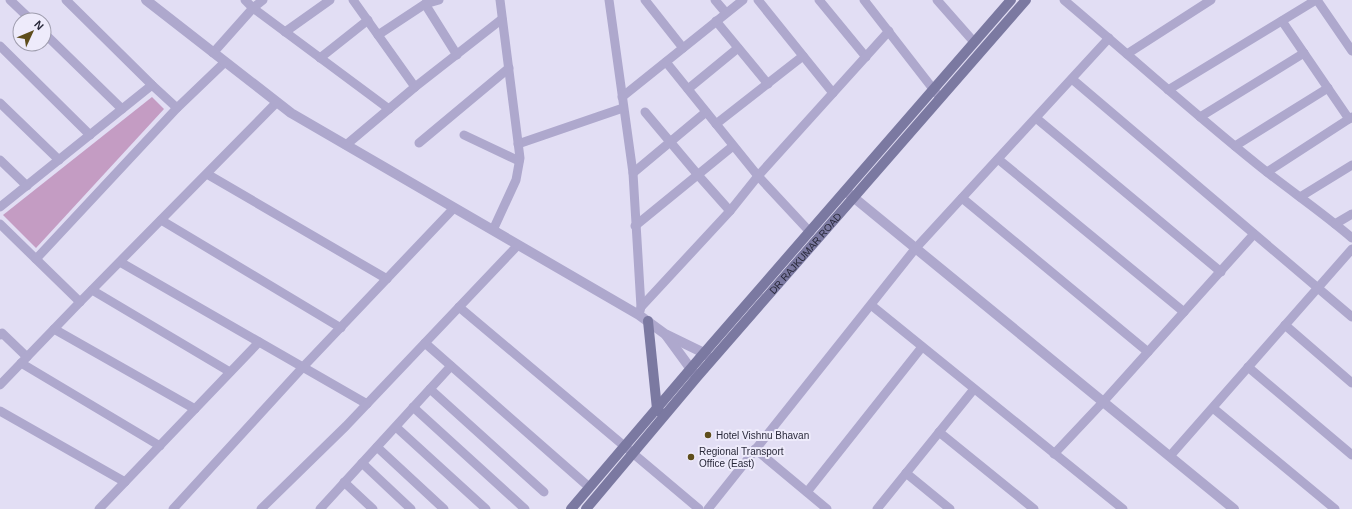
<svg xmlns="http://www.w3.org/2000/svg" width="1352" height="509" viewBox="0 0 1352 509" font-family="Helvetica,sans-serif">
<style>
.green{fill:#c49cc3}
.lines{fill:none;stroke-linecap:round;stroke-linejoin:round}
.minor{stroke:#aea8cd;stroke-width:9}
.tertiary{stroke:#aea8cd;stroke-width:10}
.secondary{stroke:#7b79a1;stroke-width:10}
.poi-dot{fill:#5e4d1b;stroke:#eeebfb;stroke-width:1.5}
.labels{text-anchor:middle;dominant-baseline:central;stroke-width:4;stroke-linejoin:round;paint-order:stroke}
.street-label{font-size:10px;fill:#29293a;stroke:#eeebfb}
.poi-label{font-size:10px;fill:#29293a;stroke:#eeebfb;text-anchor:start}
</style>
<rect width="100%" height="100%" fill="#e2def4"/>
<polygon class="green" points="152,97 164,109 36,248 3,215"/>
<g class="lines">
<g class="minor">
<polyline points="10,0 31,20"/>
<polyline points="66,0 152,85 177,108"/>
<polyline points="245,0 253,8 389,109"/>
<polyline points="353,0 415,87"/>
<polyline points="609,0 633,173 641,307 640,311"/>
<polyline points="645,0 683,48"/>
<polyline points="715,0 726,13"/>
<polyline points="758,0 833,93"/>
<polyline points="819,0 866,57"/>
<polyline points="864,0 937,94"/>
<polyline points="937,0 974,42"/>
<path d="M 1064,0 C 1129,55 1192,112 1258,165 C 1289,190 1322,212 1352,238"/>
<polyline points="1317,0 1352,51"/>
<polyline points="425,4 457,55"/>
<polyline points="716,21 768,84"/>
<polyline points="1282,21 1349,119"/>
<polyline points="285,32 330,0"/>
<polyline points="44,33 122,109"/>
<polyline points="378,35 425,4 439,0"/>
<polyline points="0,46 90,135"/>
<polyline points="213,53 253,8 263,0"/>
<polyline points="1127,54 1211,0"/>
<polyline points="320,58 368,20"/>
<polyline points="666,62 758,176 810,232"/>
<polyline points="1072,79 1352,317"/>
<polyline points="688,89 738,48"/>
<polyline points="1168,90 1316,0"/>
<polyline points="622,97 743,0"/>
<polyline points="0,103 59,160"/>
<polyline points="645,112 698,175 730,211"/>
<polyline points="1200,117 1304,53"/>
<polyline points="1036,118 1221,272"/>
<polyline points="716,124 803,56"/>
<polyline points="464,135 519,161"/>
<polyline points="419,143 509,68"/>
<polyline points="518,144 623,108"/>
<polyline points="346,145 415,87 502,19"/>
<polyline points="1235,146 1328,88"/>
<polyline points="998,159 1184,312"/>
<polyline points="0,160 27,186"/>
<polyline points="1267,172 1352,117"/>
<polyline points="633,173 706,112"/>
<polyline points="207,174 387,279"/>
<polyline points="1300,197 1352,165"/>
<polyline points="962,198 1148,352"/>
<polyline points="0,207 152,85"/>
<polyline points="161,220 341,328"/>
<polyline points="0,224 80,302"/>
<polyline points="1335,224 1352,214"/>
<polyline points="635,226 733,146"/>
<polyline points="493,230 516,180 520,158 500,0"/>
<polyline points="36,259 177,108 225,62"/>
<polyline points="120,262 367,404"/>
<polyline points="92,290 230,372"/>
<polyline points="871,305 1123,509"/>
<polyline points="459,307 699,509"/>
<polyline points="641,307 730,211 758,176 889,31"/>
<polyline points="1285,325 1352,383"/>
<polyline points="54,329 195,409"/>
<polyline points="0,335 2,333 27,357"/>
<polyline points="425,343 589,487"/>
<polyline points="21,363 160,446"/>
<polyline points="1248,367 1352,455"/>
<polyline points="0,385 80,302 277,102"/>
<polyline points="430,389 544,492"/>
<polyline points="413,407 525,509"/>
<polyline points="1213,408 1335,509"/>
<polyline points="0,411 125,482"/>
<polyline points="396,427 486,509"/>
<polyline points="939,432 1034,509"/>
<polyline points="377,447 444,509"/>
<polyline points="755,449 827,509"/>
<polyline points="1054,454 1103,402 1254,234"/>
<polyline points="1170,456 1352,249"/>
<polyline points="362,463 411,509"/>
<polyline points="906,473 950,509"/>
<polyline points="344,482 373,509"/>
<polyline points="807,492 922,347"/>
<polyline points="99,509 259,342"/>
<polyline points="173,509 303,367 454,208"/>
<polyline points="261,509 346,426 518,245"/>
<polyline points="320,509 451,366"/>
<polyline points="708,509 915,249 1109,38"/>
<polyline points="877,509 974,389"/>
</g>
<g class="tertiary">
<polyline points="146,0 291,113 639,315 665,334 704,353 710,358"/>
<polyline points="847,192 1234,509"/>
<polyline points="666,335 696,376"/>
</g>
<g class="secondary">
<polyline points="648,321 657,409 660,412"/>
<polyline points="571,509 704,353 1011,0"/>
<path id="s1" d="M 586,509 L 697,377 L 1026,0"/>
</g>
</g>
<g class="poi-dot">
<circle cx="708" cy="435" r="4"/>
<circle cx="691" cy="457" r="4"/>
</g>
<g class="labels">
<g class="street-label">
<text stroke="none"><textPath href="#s1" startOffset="337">DR RAJKUMAR ROAD</textPath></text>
</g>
<g class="poi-label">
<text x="716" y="435">Hotel Vishnu Bhavan</text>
<text x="699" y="451">Regional Transport<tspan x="699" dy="12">Office (East)</tspan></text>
</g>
</g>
<g transform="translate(32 32) rotate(46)"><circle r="19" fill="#eeebfb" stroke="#9f9dae"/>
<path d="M0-3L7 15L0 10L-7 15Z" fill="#5e4d1b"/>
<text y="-6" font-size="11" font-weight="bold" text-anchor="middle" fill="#29293a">N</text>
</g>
</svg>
